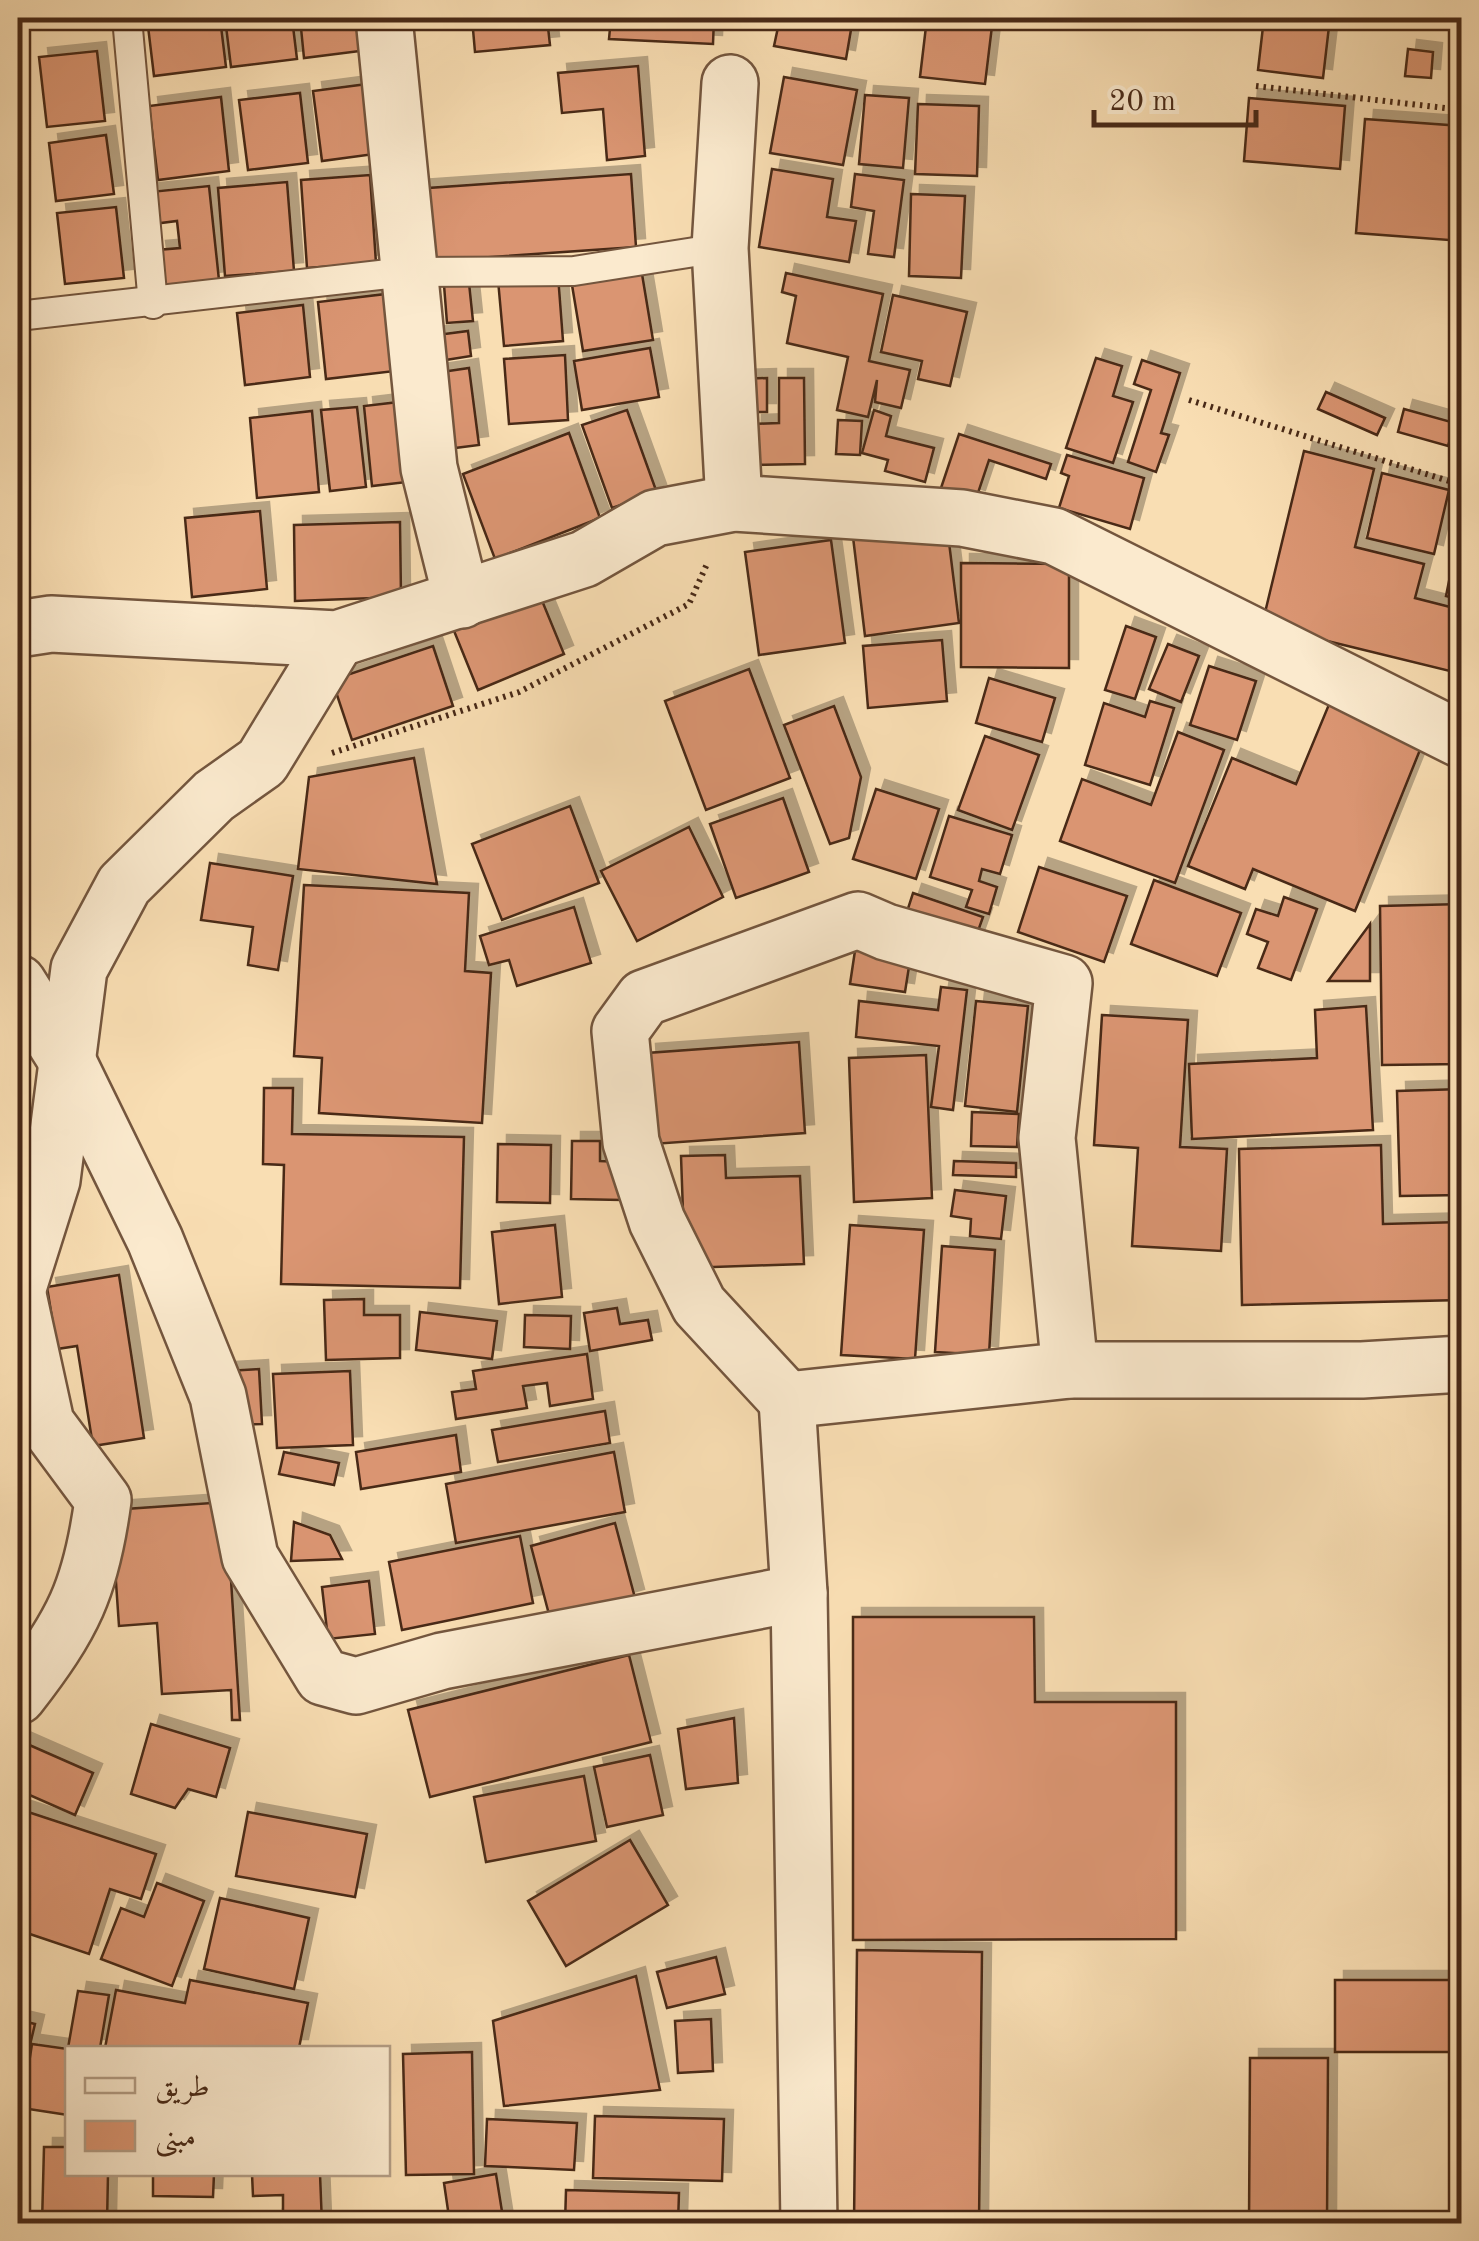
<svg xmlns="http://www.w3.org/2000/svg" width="1479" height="2241" viewBox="0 0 1479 2241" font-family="'Old Standard TT',Amiri,serif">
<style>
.building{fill:#da9572;stroke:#482917;stroke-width:2.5;filter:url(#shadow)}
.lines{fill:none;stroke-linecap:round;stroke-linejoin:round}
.lane-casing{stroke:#74563e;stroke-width:32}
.street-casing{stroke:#74563e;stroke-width:60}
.path{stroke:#482917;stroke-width:6;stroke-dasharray:2.5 5;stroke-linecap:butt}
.lane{stroke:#fbeace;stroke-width:28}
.street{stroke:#fbeace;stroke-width:55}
</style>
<defs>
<filter id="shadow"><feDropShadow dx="9" dy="-9" stdDeviation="0" flood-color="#0004"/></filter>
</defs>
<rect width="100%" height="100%" fill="#f9deb3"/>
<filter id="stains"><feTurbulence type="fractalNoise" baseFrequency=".002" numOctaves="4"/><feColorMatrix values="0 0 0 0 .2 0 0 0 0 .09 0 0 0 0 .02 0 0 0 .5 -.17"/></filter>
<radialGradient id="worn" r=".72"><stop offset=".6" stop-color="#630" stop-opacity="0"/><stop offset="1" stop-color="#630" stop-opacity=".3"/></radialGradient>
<g class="building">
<polygon points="147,18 220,18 226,67 154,76"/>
<polygon points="225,18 292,18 297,59 231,67"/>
<polygon points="300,18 372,18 376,49 304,58"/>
<polygon points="472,18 547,18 550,45 475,52"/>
<polygon points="611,18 714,18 713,44 609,39"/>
<polygon points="780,18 853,18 846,59 774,46"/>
<polygon points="927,18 993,18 985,84 920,77"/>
<polygon points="1264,18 1330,18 1323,78 1258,70"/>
<polygon points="1408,49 1433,52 1431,78 1405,76"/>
<polygon points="97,51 105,121 47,127 39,57"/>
<polygon points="638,66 645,156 607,160 603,109 562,113 558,73"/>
<polygon points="784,77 857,90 843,165 770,153"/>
<polygon points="375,83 382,153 322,161 313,91"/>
<polygon points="300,93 308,163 248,170 239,100"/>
<polygon points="865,95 909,98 903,168 859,164"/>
<polygon points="221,97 229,171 158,180 149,106"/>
<polygon points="1249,98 1345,106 1340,169 1244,161"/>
<polygon points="918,104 979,106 977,176 915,174"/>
<polygon points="1365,119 1462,126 1462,241 1356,233"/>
<polygon points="106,135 114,194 56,201 49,143"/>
<polygon points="772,169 833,179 827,217 856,221 849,262 759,247"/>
<polygon points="631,174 636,247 419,262 414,189"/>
<polygon points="855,174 904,180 894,257 868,254 874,211 851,207"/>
<polygon points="370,175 376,263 307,268 301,180"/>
<polygon points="287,182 294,271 225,276 218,188"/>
<polygon points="209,186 219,280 162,286 157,250 180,248 177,221 153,224 150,192"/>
<polygon points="911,194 965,196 961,278 909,276"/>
<polygon points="116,207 124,278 65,284 57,213"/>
<polygon points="786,273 883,294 869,361 910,370 901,408 875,402 877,380 868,417 837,410 848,357 787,343 796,296 782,292"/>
<polygon points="642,274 653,340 583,351 572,285"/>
<polygon points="558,275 563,341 504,346 498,280"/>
<polygon points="469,283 473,321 447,323 444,285"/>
<polygon points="386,294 395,371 326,379 318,302"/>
<polygon points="893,295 967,312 950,386 918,379 922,361 881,352"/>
<polygon points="303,305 310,377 245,385 237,313"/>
<polygon points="468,331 471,356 433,362 429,336"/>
<polygon points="650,348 659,397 582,410 574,361"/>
<polygon points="565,355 568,420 509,424 504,359"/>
<polygon points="1096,358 1122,366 1113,396 1133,402 1113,463 1066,448"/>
<polygon points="1142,360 1180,373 1161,433 1169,435 1156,472 1128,462 1151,390 1134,384"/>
<polygon points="469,368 479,445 439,450 428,374"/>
<polygon points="767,378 767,412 738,412 738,379"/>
<polygon points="779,378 804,378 805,464 752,465 753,424 779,423"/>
<polygon points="1326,392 1385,418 1377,435 1318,409"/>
<polygon points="399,402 407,482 372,486 364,406"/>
<polygon points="357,407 366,487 330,491 321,410"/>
<polygon points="1404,409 1455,423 1448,446 1398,432"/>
<polygon points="627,410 657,493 612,508 582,425"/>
<polygon points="874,410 891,416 886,436 934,448 925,482 885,471 888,460 862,453"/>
<polygon points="312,411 319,492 257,498 250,418"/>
<polygon points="838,420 862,421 860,455 836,454"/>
<polygon points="569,433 600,518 495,559 463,474"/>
<polygon points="959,434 1051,464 1046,479 989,460 976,499 941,488"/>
<polygon points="1304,451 1374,469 1355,547 1424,564 1415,598 1462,610 1462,674 1262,625"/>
<polygon points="1067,455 1144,478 1130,529 1059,508 1069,476 1061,473"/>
<polygon points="1382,473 1449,490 1434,554 1367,538"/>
<polygon points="260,511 267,589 192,597 185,518"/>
<polygon points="1462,517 1462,600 1446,596"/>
<polygon points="400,522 401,597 295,601 294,525"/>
<polygon points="947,526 959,623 865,636 853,537"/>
<polygon points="831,540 845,643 759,655 745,552"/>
<polygon points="961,563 1069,564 1069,668 961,667"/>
<polygon points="536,586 564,654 478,690 450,621"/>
<polygon points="1126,626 1156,637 1135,699 1105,690"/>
<polygon points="942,640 947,701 868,708 863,646"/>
<polygon points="1168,644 1199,656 1181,702 1149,689"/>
<polygon points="433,646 453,706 352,740 332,680"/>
<polygon points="1209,666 1256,681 1237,740 1190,725"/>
<polygon points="749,669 790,778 706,810 665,701"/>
<polygon points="989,678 1055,698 1042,742 976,723"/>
<polygon points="1150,701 1174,708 1150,785 1085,765 1104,703 1145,717"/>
<polygon points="1330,702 1424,740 1355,911 1253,869 1245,889 1188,866 1232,758 1296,784"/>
<polygon points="834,706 861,777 849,838 830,844 784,725"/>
<polygon points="1178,732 1224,750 1175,883 1060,841 1082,779 1151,805"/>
<polygon points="985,736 1039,755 1012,830 958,810"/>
<polygon points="414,758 437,884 298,869 309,777"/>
<polygon points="876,789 939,809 916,879 853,859"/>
<polygon points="783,798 809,872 736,898 710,824"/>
<polygon points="570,806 599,883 502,920 472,844"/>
<polygon points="949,816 1012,835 1000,874 982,869 979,881 997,887 989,914 966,907 972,890 930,877"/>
<polygon points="689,827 723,897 637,941 601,871"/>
<polygon points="210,863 293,876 278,970 248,965 253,927 201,920"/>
<polygon points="1039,867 1127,896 1104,962 1018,932"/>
<polygon points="1154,880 1241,913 1217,976 1131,944"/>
<polygon points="304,885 469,893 465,971 491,973 482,1123 319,1113 322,1058 294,1056"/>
<polygon points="913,893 983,917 972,948 903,924"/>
<polygon points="1284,897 1317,909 1291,980 1258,968 1268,942 1247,934 1256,909 1278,916"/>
<polygon points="1462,904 1462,1064 1382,1065 1380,906"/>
<polygon points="574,907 591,963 517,986 509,960 489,965 480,936"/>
<polygon points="1370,924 1370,981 1328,981"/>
<polygon points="856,944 911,954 905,992 850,984"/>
<polygon points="941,987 967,990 953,1110 931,1107 939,1046 856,1037 859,1001 938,1010"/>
<polygon points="976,1001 1028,1006 1017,1112 965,1106"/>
<polygon points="1366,1006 1373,1130 1192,1139 1189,1064 1317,1058 1315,1010"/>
<polygon points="1102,1015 1188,1020 1180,1147 1227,1149 1221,1251 1132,1246 1138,1148 1094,1145"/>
<polygon points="799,1042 805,1133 653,1144 647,1053"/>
<polygon points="926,1055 932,1198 854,1202 849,1058"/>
<polygon points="264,1088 293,1088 292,1134 464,1137 460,1288 281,1284 284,1165 263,1164"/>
<polygon points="1462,1089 1462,1195 1400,1196 1397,1091"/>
<polygon points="972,1112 1019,1114 1017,1147 971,1146"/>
<polygon points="572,1141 600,1141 600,1161 623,1162 622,1200 571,1199"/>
<polygon points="498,1144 551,1145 550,1203 497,1202"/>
<polygon points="1381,1145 1383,1224 1462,1222 1462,1300 1242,1305 1239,1149"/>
<polygon points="725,1155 726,1178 800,1176 804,1264 685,1268 681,1156"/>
<polygon points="954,1161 1016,1163 1016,1177 953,1175"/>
<polygon points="955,1190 1006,1196 1001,1239 970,1236 971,1219 951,1216"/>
<polygon points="555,1225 562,1297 499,1304 492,1232"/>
<polygon points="850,1225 924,1230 915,1359 841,1355"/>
<polygon points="942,1246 995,1250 989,1355 935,1352"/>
<polygon points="119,1275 144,1438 93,1446 77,1346 57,1349 47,1287"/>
<polygon points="364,1299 364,1315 400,1315 400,1358 326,1360 324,1300"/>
<polygon points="617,1308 620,1324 648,1320 652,1340 590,1351 584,1313"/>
<polygon points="420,1312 497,1321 492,1359 416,1350"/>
<polygon points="525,1315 571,1316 570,1349 524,1347"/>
<polygon points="587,1354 593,1399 550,1406 547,1383 523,1386 527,1408 456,1419 452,1392 476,1389 473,1371"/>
<polygon points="259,1369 262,1424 229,1425 227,1371"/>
<polygon points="350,1371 353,1445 277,1448 273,1374"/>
<polygon points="605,1411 610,1443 498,1462 492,1430"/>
<polygon points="456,1435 461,1472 361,1489 356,1452"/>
<polygon points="284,1452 339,1463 334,1485 279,1474"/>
<polygon points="614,1452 625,1512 456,1543 446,1484"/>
<polygon points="226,1502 240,1720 232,1720 231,1690 162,1694 157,1623 119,1626 111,1510"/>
<polygon points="294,1522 330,1535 342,1559 291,1561"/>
<polygon points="615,1523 635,1598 551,1622 531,1546"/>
<polygon points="520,1536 533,1603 402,1630 389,1562"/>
<polygon points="369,1581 375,1634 328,1639 322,1587"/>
<polygon points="853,1617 1034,1617 1035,1702 1176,1702 1176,1939 853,1940"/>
<polygon points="629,1655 651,1742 430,1797 408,1710"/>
<polygon points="734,1718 738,1783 686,1789 678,1729"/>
<polygon points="151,1724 230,1748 216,1797 188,1789 175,1808 131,1794"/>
<polygon points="18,1740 93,1773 75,1815 18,1790"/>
<polygon points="650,1755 663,1815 607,1827 594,1767"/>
<polygon points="584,1776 596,1841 486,1862 474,1797"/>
<polygon points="22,1810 156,1854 141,1899 110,1889 89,1954 18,1930 18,1824"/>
<polygon points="248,1812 367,1834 355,1897 236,1876"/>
<polygon points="630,1840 668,1905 566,1966 528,1901"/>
<polygon points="157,1883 204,1901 172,1986 101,1959 121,1908 144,1917"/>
<polygon points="220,1898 309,1918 294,1989 204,1969"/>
<polygon points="857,1950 982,1952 979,2224 854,2224"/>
<polygon points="716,1957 725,1994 667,2008 657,1972"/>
<polygon points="636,1976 660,2090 504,2106 493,2021"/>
<polygon points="190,1980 308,2003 299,2048 105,2048 116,1990 185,2003"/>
<rect x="1335" y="1980" width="127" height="72"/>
<polygon points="78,1991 109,1995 100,2048 68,2048"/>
<polygon points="711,2019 713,2071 678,2073 675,2021"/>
<polygon points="18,2020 35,2024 25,2066 18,2064"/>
<polygon points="32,2044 68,2049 68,2115 22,2108"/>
<polygon points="472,2052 474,2174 406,2175 403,2054"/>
<polygon points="1250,2058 1328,2058 1327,2224 1249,2224"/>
<polygon points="595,2116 724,2119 722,2181 593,2178"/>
<polygon points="487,2119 577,2123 574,2170 485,2166"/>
<polygon points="44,2147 68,2147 68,2174 108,2174 107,2224 42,2224"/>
<polygon points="153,2174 214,2174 213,2197 153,2196"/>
<polygon points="252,2174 320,2174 322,2224 275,2224 274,2218 283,2217 283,2195 253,2196"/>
<polygon points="496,2174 504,2224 450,2224 444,2183"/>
<polygon points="566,2190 679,2193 678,2224 565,2224"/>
</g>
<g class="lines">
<g class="lane-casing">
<g id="lane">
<polyline points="127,18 153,304"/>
<polyline points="18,316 406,272 574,271 720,248"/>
</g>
</g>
<g class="street-casing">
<g id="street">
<polyline points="384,18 429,468 462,600"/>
<polyline points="730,83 720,248 734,503"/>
<polyline points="18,629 51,624 337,639 584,559 655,518 734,503 962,518 1054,536 1462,740"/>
<polyline points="18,983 69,1064 155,1240 218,1396 250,1557 323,1677 356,1686 442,1661 799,1593 787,1400 1070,1370 1362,1370 1462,1364"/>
<polyline points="18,1288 52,1180 79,969 124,885 214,796 262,762 337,639"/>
<path d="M 18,1295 L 46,1423 L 103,1500 C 91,1589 73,1625 18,1696"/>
<polyline points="787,1400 699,1305 657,1221 631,1142 620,1031 644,998 858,920 886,932 1064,983 1047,1138 1070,1370"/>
<polyline points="799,1593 809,2224"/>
</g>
</g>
<g class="path">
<polyline points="1256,86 1462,110"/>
<polyline points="1189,400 1462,485"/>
<polyline points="332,753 519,692 689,604 707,564"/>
</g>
<use href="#lane" class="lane"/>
<use href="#street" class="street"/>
</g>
<rect width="1479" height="2241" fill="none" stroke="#f9deb3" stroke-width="60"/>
<rect x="20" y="20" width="1439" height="2201" fill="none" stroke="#482917" stroke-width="5"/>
<rect x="30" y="30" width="1419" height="2181" fill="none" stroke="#482917" stroke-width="2.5"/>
<rect x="65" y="2046" width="325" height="130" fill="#fbeace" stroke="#b39d85" stroke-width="2.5"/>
<rect x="85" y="2078" width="50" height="15" fill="#fbeace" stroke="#b39d85" stroke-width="2.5"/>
<text x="155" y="2096" font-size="30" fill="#482917">طريق</text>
<rect x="85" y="2121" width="50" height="30" fill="#da9572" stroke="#b39d85" stroke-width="2.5"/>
<text x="155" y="2146" font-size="30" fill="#482917">مبنى</text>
<path d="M1094 110v15h162v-15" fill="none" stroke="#482917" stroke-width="5"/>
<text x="1109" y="110" font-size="30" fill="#482917" stroke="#fbeace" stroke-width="8" paint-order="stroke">20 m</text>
<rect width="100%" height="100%" filter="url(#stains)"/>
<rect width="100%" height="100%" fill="url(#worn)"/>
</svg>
